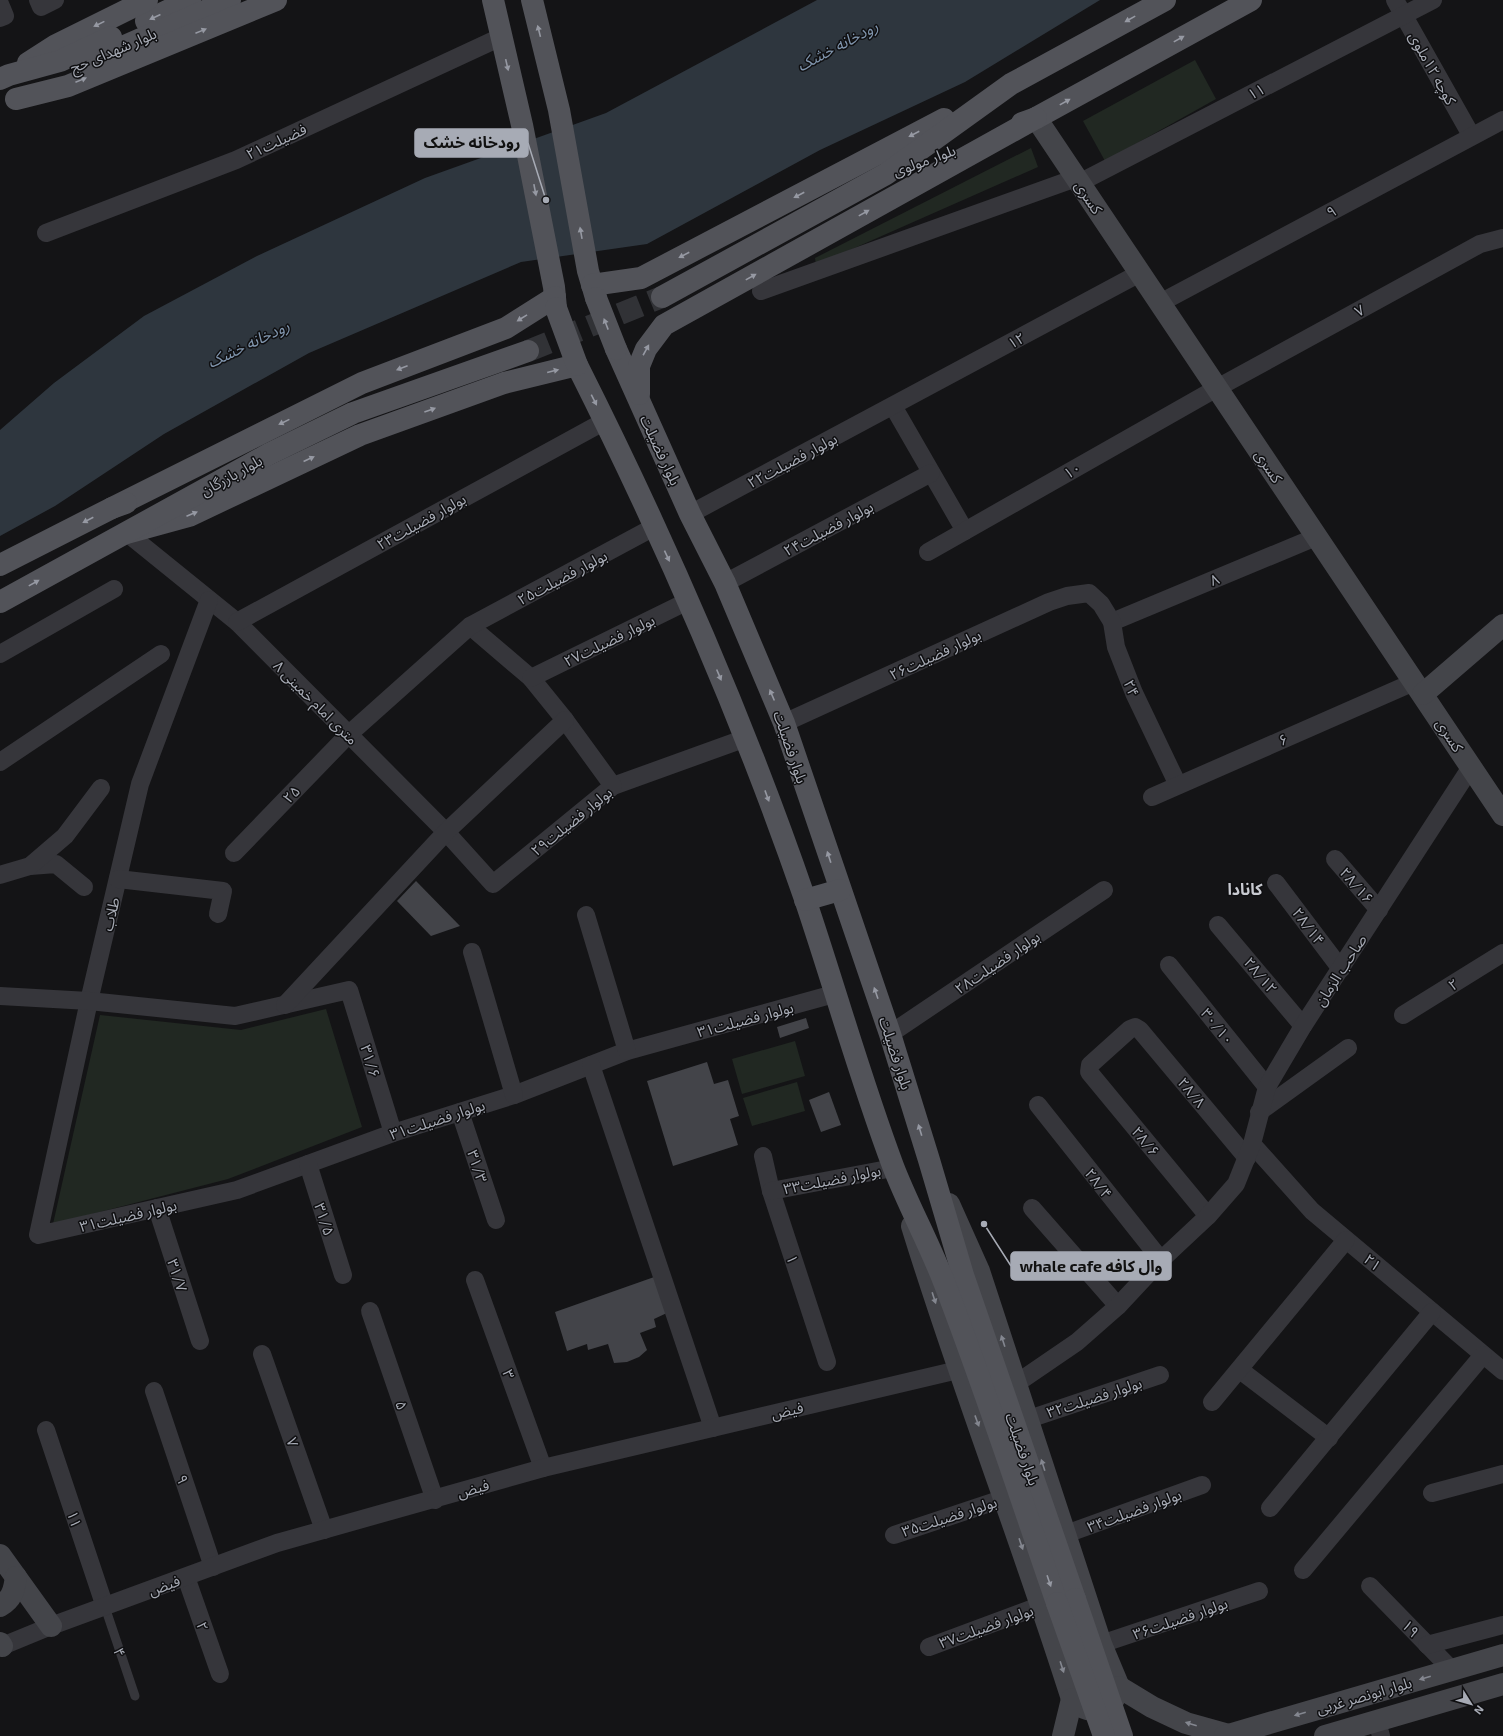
<svg xmlns="http://www.w3.org/2000/svg" width="1503" height="1736" viewBox="0 0 1503 1736" font-family="'Exo 2','Noto Sans Arabic',sans-serif">
<style>
.green{fill:#212822}
.water{fill:#2e363e}
.building{fill:#434449}
.lines{fill:none;stroke-linecap:round;stroke-linejoin:round}
.primary-tunnel{stroke:#313236;stroke-width:22;stroke-dasharray:22 11;stroke-linecap:butt}
.lane{stroke:#36363b;stroke-width:9}
.street{stroke:#36363b;stroke-width:18}
.secondary{stroke:#44454a;stroke-width:22}
.primary{stroke:#525359;stroke-width:22}
.primary-bridge{stroke:#525359;stroke-width:22}
.oneway{fill:#9699a3}
.oneway2{fill:#848790}
.labels{text-anchor:middle;dominant-baseline:central;stroke-width:3;stroke-linejoin:round;paint-order:stroke}
.street-label{font-size:15px;fill:#a7abb5;stroke:#0f0f11}
.water-label{font-size:16px;font-style:italic;fill:#8196ae;stroke:#0f0f11}
.neighbourhood-label{font-size:16px;font-weight:bold;fill:#c8cad1;stroke:#0f0f11}
.leader{fill:none;stroke:#a7abb5;stroke-width:1.5}
.callout-dot{fill:#a7abb5;stroke:#0f0f11;stroke-width:1.5}
.callout{fill:#a7abb5;stroke:#a7abb5;stroke-width:1.5}
.callout-label{font-size:16px;text-anchor:middle;font-weight:bold;fill:#111}
</style>
<rect width="100%" height="100%" fill="#141416"/>
<g class="green">
<polygon points="1195,60 1216,99 1105,161 1083,121"/>
<polygon points="1031,148 1038,167 816,265 815,258"/>
<polygon points="326,1009 362,1127 228,1179 53,1224 100,1015 241,1030"/>
<polygon points="795,1041 805,1076 742,1094 732,1059"/>
<polygon points="797,1082 805,1111 752,1126 743,1098"/>
</g>
<polygon class="water" points="817,0 1100,0 965,82 820,150 647,244 521,262 309,353 164,434 55,506 0,536 0,430 54,383 144,316 257,256 425,178 606,113"/>
<g class="building">
<polygon points="416,881 460,926 431,936 397,901"/>
<polygon points="806,1018 809,1028 780,1038 777,1027"/>
<polygon points="707,1062 714,1084 728,1080 739,1116 730,1119 738,1145 673,1166 647,1081"/>
<polygon points="829,1092 841,1125 821,1132 809,1100"/>
<polygon points="657,1276 669,1312 654,1319 656,1327 640,1333 647,1350 639,1357 627,1362 614,1363 608,1344 588,1350 587,1344 567,1351 555,1312"/>
</g>
<g class="lines">
<polyline class="primary-tunnel" points="528,351 662,297"/>
<polyline class="lane" points="105,1607 135,1696"/>
<g class="street">
<polyline points="38,0 41,7 55,0"/>
<polyline points="1395,0 1471,135"/>
<polyline points="0,4 5,16 0,18"/>
<polyline points="1079,183 1433,0"/>
<polyline points="46,233 236,160 501,37"/>
<polyline points="761,291 1076,178"/>
<polyline points="1160,303 1503,120"/>
<polyline points="893,406 965,531"/>
<polyline points="690,514 1140,273"/>
<polyline points="127,533 237,622 446,832 493,884 613,786 746,738"/>
<polyline points="928,552 1217,388 1480,244 1503,238"/>
<polyline points="725,583 931,473"/>
<polyline points="209,600 140,784 89,1001 38,1235 237,1190 393,1133 514,1095 627,1051 834,994"/>
<polyline points="237,622 605,421"/>
<polyline points="1112,622 1316,537"/>
<polyline points="470,626 531,678 565,720 613,786"/>
<polyline points="0,654 114,589"/>
<polyline points="531,678 688,601"/>
<polyline points="784,723 1049,602 1067,596 1089,593 1101,604 1112,622 1116,647 1134,693 1178,785"/>
<polyline points="0,762 161,654"/>
<polyline points="1152,797 1414,682"/>
<polyline points="234,853 348,735 470,626 654,527"/>
<polyline points="1335,859 1379,910"/>
<polyline points="30,866 56,864 84,887"/>
<polyline points="0,875 30,866 65,836 101,788"/>
<polyline points="118,879 223,891 218,914"/>
<polyline points="1276,883 1341,969"/>
<polyline points="586,915 627,1051"/>
<polyline points="1218,925 1303,1026"/>
<polyline points="472,952 514,1095"/>
<polyline points="1169,965 1267,1087"/>
<polyline points="0,996 89,1001 235,1016 349,990 393,1133"/>
<polyline points="285,1005 446,832 565,720"/>
<polyline points="1403,1015 1503,953"/>
<polyline points="890,1034 1104,890"/>
<polyline points="591,1065 713,1428"/>
<polyline points="1038,1105 1161,1260"/>
<polyline points="460,1112 496,1220"/>
<polyline points="1259,1112 1348,1048"/>
<polyline points="1252,1144 1312,1211 1503,1371"/>
<polyline points="763,1156 771,1191 827,1362"/>
<polyline points="308,1164 343,1275"/>
<polyline points="771,1191 893,1168"/>
<polyline points="157,1208 200,1341"/>
<polyline points="1032,1208 1118,1306"/>
<polyline points="1208,1216 1089,1072 1090,1065 1130,1029 1135,1027 1140,1030 1247,1158"/>
<polyline points="475,1280 543,1468"/>
<polyline points="370,1311 435,1500"/>
<polyline points="262,1354 324,1530"/>
<polyline points="1240,1370 1329,1438"/>
<polyline points="1017,1383 1077,1342 1118,1306 1161,1260 1208,1216 1236,1184 1252,1144 1267,1087 1303,1026 1471,767"/>
<polyline points="154,1391 213,1567"/>
<polyline points="1212,1402 1346,1240"/>
<polyline points="1029,1419 1160,1375"/>
<polyline points="46,1430 105,1607"/>
<polyline points="1432,1493 1503,1474"/>
<polyline points="1270,1508 1432,1312"/>
<polyline points="1066,1534 1202,1485"/>
<polyline points="894,1535 1005,1498"/>
<polyline points="1303,1570 1483,1355"/>
<polyline points="186,1577 220,1674"/>
<polyline points="1370,1586 1452,1670"/>
<polyline points="1101,1644 1259,1591"/>
<polyline points="1427,1645 1503,1625"/>
<polyline points="0,1647 51,1626 277,1543 543,1468 958,1370"/>
<polyline points="929,1647 1042,1605"/>
<polyline points="1377,1721 1381,1736"/>
</g>
<g class="secondary">
<polyline points="1036,118 1503,815"/>
<polyline points="1423,694 1503,625"/>
<polyline points="949,1204 979,1271 1101,1644 1119,1687"/>
<path d="M 912,1226 C 961,1385 1022,1541 1072,1699 C 1091,1718 1112,1712 1119,1687"/>
<polyline points="0,1555 51,1626"/>
<path d="M 0,1606 C 12,1599 14,1591 16,1577"/>
<polyline points="0,1643 2,1646"/>
<polyline points="1119,1687 1152,1707 1186,1723 1229,1735"/>
<polyline points="1063,1736 1072,1699"/>
<polyline points="1225,1736 1503,1655"/>
<polyline points="1325,1736 1503,1684"/>
</g>
<g class="primary">
<polyline points="493,0 522,125 554,287 556,308"/>
<polyline points="532,0 559,110 588,271 596,298"/>
<polyline points="146,21 190,0"/>
<polyline points="97,58 230,0"/>
<polyline points="28,63 56,45 147,0"/>
<polyline points="0,79 9,75 60,61 111,37"/>
<polyline points="16,99 68,86 276,0"/>
<polyline points="1022,123 1036,118 1251,0"/>
<polyline points="592,285 641,278 944,119"/>
<polyline points="662,297 886,174 1011,84 1165,0"/>
<polyline points="616,349 690,514 725,583 784,723 890,1034 929,1160 963,1275 1075,1599"/>
<polyline points="639,394 639,366 646,349 664,325 1036,118"/>
<polyline points="112,508 362,383 506,328 555,297"/>
<path d="M 127,533 L 189,516 L 360,435 L 504,383 L 577,365 C 664,538 742,716 805,899 C 835,988 860,1078 893,1166 C 908,1205 929,1243 944,1282 C 985,1388 1020,1496 1057,1603"/>
<polyline points="0,565 112,508 126,503"/>
<polyline points="0,602 269,454 353,413 528,351"/>
<polyline points="805,900 840,890"/>
</g>
<g class="primary-bridge">
<polyline points="596,298 616,349"/>
<polyline points="556,308 577,365"/>
<polyline points="1075,1599 1122,1736"/>
<polyline points="1057,1603 1104,1736"/>
</g>
</g>
<defs><path id="oneway-solid" d="M-6-.8H1V-3.2L6.5 0L1 3.2V.8H-6Z"/></defs>
<g class="oneway">
<use href="#oneway-solid" transform="translate(155 17) rotate(155)"/>
<use href="#oneway-solid" transform="translate(1130 19) rotate(151)"/>
<use href="#oneway-solid" transform="translate(99 24) rotate(154)"/>
<use href="#oneway-solid" transform="translate(201 31) rotate(-22)"/>
<use href="#oneway-solid" transform="translate(539 31) rotate(-104)"/>
<use href="#oneway-solid" transform="translate(1179 39) rotate(-29)"/>
<use href="#oneway-solid" transform="translate(507 65) rotate(77)"/>
<use href="#oneway-solid" transform="translate(81 80) rotate(-22)"/>
<use href="#oneway-solid" transform="translate(1065 102) rotate(-29)"/>
<use href="#oneway-solid" transform="translate(914 134) rotate(152)"/>
<use href="#oneway-solid" transform="translate(535 190) rotate(79)"/>
<use href="#oneway-solid" transform="translate(799 195) rotate(152)"/>
<use href="#oneway-solid" transform="translate(864 213) rotate(-29)"/>
<use href="#oneway-solid" transform="translate(581 233) rotate(-100)"/>
<use href="#oneway-solid" transform="translate(684 255) rotate(152)"/>
<use href="#oneway-solid" transform="translate(751 277) rotate(-29)"/>
<use href="#oneway-solid" transform="translate(522 318) rotate(148)"/>
<use href="#oneway-solid" transform="translate(606 324) rotate(-111)"/>
<use href="#oneway-solid" transform="translate(646 350) rotate(-61)"/>
<use href="#oneway-solid" transform="translate(402 368) rotate(159)"/>
<use href="#oneway-solid" transform="translate(553 371) rotate(-14)"/>
<use href="#oneway-solid" transform="translate(594 400) rotate(63)"/>
<use href="#oneway-solid" transform="translate(430 410) rotate(-20)"/>
<use href="#oneway-solid" transform="translate(284 422) rotate(154)"/>
<use href="#oneway-solid" transform="translate(309 459) rotate(-25)"/>
<use href="#oneway-solid" transform="translate(192 514) rotate(-23)"/>
<use href="#oneway-solid" transform="translate(88 520) rotate(153)"/>
<use href="#oneway-solid" transform="translate(667 556) rotate(65)"/>
<use href="#oneway-solid" transform="translate(34 583) rotate(-29)"/>
<use href="#oneway-solid" transform="translate(719 675) rotate(67)"/>
<use href="#oneway-solid" transform="translate(772 695) rotate(-113)"/>
<use href="#oneway-solid" transform="translate(767 796) rotate(70)"/>
<use href="#oneway-solid" transform="translate(829 857) rotate(-108)"/>
<use href="#oneway-solid" transform="translate(876 993) rotate(-109)"/>
<use href="#oneway-solid" transform="translate(920 1130) rotate(-107)"/>
<use href="#oneway-solid" transform="translate(1049 1581) rotate(71)"/>
</g>
<g class="oneway2">
<use href="#oneway-solid" transform="translate(934 1298) rotate(72)"/>
<use href="#oneway-solid" transform="translate(1003 1341) rotate(-108)"/>
<use href="#oneway-solid" transform="translate(977 1421) rotate(70)"/>
<use href="#oneway-solid" transform="translate(1043 1465) rotate(-108)"/>
<use href="#oneway-solid" transform="translate(1021 1544) rotate(71)"/>
<use href="#oneway-solid" transform="translate(1062 1667) rotate(72)"/>
<use href="#oneway-solid" transform="translate(1425 1678) rotate(164)"/>
<use href="#oneway-solid" transform="translate(1300 1714) rotate(164)"/>
<use href="#oneway-solid" transform="translate(1191 1724) rotate(-163)"/>
</g>
<g class="labels">
<g class="street-label">
<text transform="translate(113 50) rotate(-23)">بلوار شهدای حج</text>
<text transform="translate(1433 68) rotate(61)">کوچه ۱۲ملوی</text>
<text transform="translate(1256 91) rotate(-27)">۱۱</text>
<text transform="translate(276 141) rotate(-25)">فضیلت۲۱</text>
<text transform="translate(924 160) rotate(-20)">بلوار مولوی</text>
<text transform="translate(1089 197) rotate(56)">کسری</text>
<text transform="translate(1331 211) rotate(-28)">۹</text>
<text transform="translate(1359 310) rotate(-29)">۷</text>
<text transform="translate(1016 340) rotate(-28)">۱۲</text>
<text transform="translate(661 450) rotate(65)">بلوار فضیلت</text>
<text transform="translate(792 460) rotate(-28)">بولوار فضیلت۲۲</text>
<text transform="translate(1269 466) rotate(56)">کسری</text>
<text transform="translate(1072 470) rotate(-30)">۱۰</text>
<text transform="translate(231 475) rotate(-29)">بلوار بازرگان</text>
<text transform="translate(421 521) rotate(-29)">بولوار فضیلت۲۳</text>
<text transform="translate(828 528) rotate(-28)">بولوار فضیلت۲۴</text>
<text transform="translate(562 577) rotate(-28)">بولوار فضیلت۲۵</text>
<text transform="translate(1214 579) rotate(-23)">۸</text>
<text transform="translate(609 640) rotate(-26)">بولوار فضیلت۲۷</text>
<text transform="translate(935 654) rotate(-25)">بولوار فضیلت۲۶</text>
<text transform="translate(1132 688) rotate(67)">۲۴</text>
<text transform="translate(316 702) rotate(45)">۸ متری امام خمینی</text>
<text transform="translate(1450 735) rotate(57)">کسری</text>
<text transform="translate(1283 739) rotate(-24)">۶</text>
<text transform="translate(791 747) rotate(71)">بلوار فضیلت</text>
<text transform="translate(291 794) rotate(-46)">۲۵</text>
<text transform="translate(571 821) rotate(-39)">بولوار فضیلت۲۹</text>
<text transform="translate(1357 885) rotate(49)">۲۸/۱۶</text>
<text transform="translate(110 914) rotate(-77)">طلاب</text>
<text transform="translate(1309 926) rotate(53)">۲۸/۱۴</text>
<text transform="translate(997 962) rotate(-34)">بولوار فضیلت۲۸</text>
<text transform="translate(1340 970) rotate(-57)">صاحب الزمان</text>
<text transform="translate(1261 975) rotate(50)">۲۸/۱۲</text>
<text transform="translate(1453 984) rotate(-32)">۲</text>
<text transform="translate(745 1019) rotate(-15)">بولوار فضیلت۳۱</text>
<text transform="translate(1218 1026) rotate(51)">۳۰/۱۰</text>
<text transform="translate(896 1053) rotate(72)">بلوار فضیلت</text>
<text transform="translate(371 1061) rotate(73)">۳۱/۶</text>
<text transform="translate(1192 1092) rotate(50)">۲۸/۸</text>
<text transform="translate(437 1119) rotate(-18)">بولوار فضیلت۳۱</text>
<text transform="translate(1146 1141) rotate(50)">۲۸/۶</text>
<text transform="translate(478 1166) rotate(72)">۳۱/۳</text>
<text transform="translate(832 1179) rotate(-11)">بولوار فضیلت۳۳</text>
<text transform="translate(1099 1183) rotate(52)">۲۸/۴</text>
<text transform="translate(128 1215) rotate(-13)">بولوار فضیلت۳۱</text>
<text transform="translate(325 1219) rotate(72)">۳۱/۵</text>
<text transform="translate(793 1259) rotate(72)">۱</text>
<text transform="translate(1373 1262) rotate(40)">۲۱</text>
<text transform="translate(178 1275) rotate(72)">۳۱/۷</text>
<text transform="translate(509 1374) rotate(70)">۳</text>
<text transform="translate(1094 1397) rotate(-18)">بولوار فضیلت۳۲</text>
<text transform="translate(402 1405) rotate(71)">۵</text>
<text transform="translate(787 1410) rotate(-13)">فیض</text>
<text transform="translate(293 1442) rotate(70)">۷</text>
<text transform="translate(1023 1449) rotate(71)">بلوار فضیلت</text>
<text transform="translate(183 1479) rotate(71)">۹</text>
<text transform="translate(473 1488) rotate(-16)">فیض</text>
<text transform="translate(1134 1510) rotate(-20)">بولوار فضیلت۳۴</text>
<text transform="translate(949 1516) rotate(-18)">بولوار فضیلت۳۵</text>
<text transform="translate(75 1519) rotate(72)">۱۱</text>
<text transform="translate(164 1585) rotate(-20)">فیض</text>
<text transform="translate(1180 1618) rotate(-19)">بولوار فضیلت۳۶</text>
<text transform="translate(203 1626) rotate(71)">۲</text>
<text transform="translate(986 1626) rotate(-20)">بولوار فضیلت۳۷</text>
<text transform="translate(1411 1628) rotate(46)">۱۹</text>
<text transform="translate(120 1652) rotate(71)">۴</text>
<text transform="translate(1364 1695) rotate(-16)">بلوار ابونصر غربی</text>
</g>
<g class="water-label">
<text transform="translate(837 45) rotate(-28)">رودخانه خشک</text>
<text transform="translate(248 343) rotate(-26)">رودخانه خشک</text>
</g>
<g class="neighbourhood-label">
<text x="1245" y="888">کانادا</text>
</g>
</g>
<path class="leader" d="M546 200L528 143M984 1224L1011 1266"/>
<g class="callout-dot">
<circle cx="546" cy="200" r="4"/>
<circle cx="984" cy="1224" r="4"/>
</g>
<g class="callout">
<rect x="415" y="129" width="113" height="28" rx="4"/>
<rect x="1011" y="1252" width="160" height="28" rx="4"/>
</g>
<g class="callout-label">
<text x="472" y="148">رودخانه خشک</text>
<text x="1091" y="1272">whale cafe وال کافه</text>
</g>
<g transform="translate(1471 1704) rotate(127)" stroke="#0f0f11" stroke-width="3" paint-order="stroke">
<path d="M0-3L7 15L0 10L-7 15Z" fill="#a7abb5"/>
<text y="-6" font-size="11" font-weight="bold" text-anchor="middle" fill="#a7abb5">N</text>
</g>
</svg>
